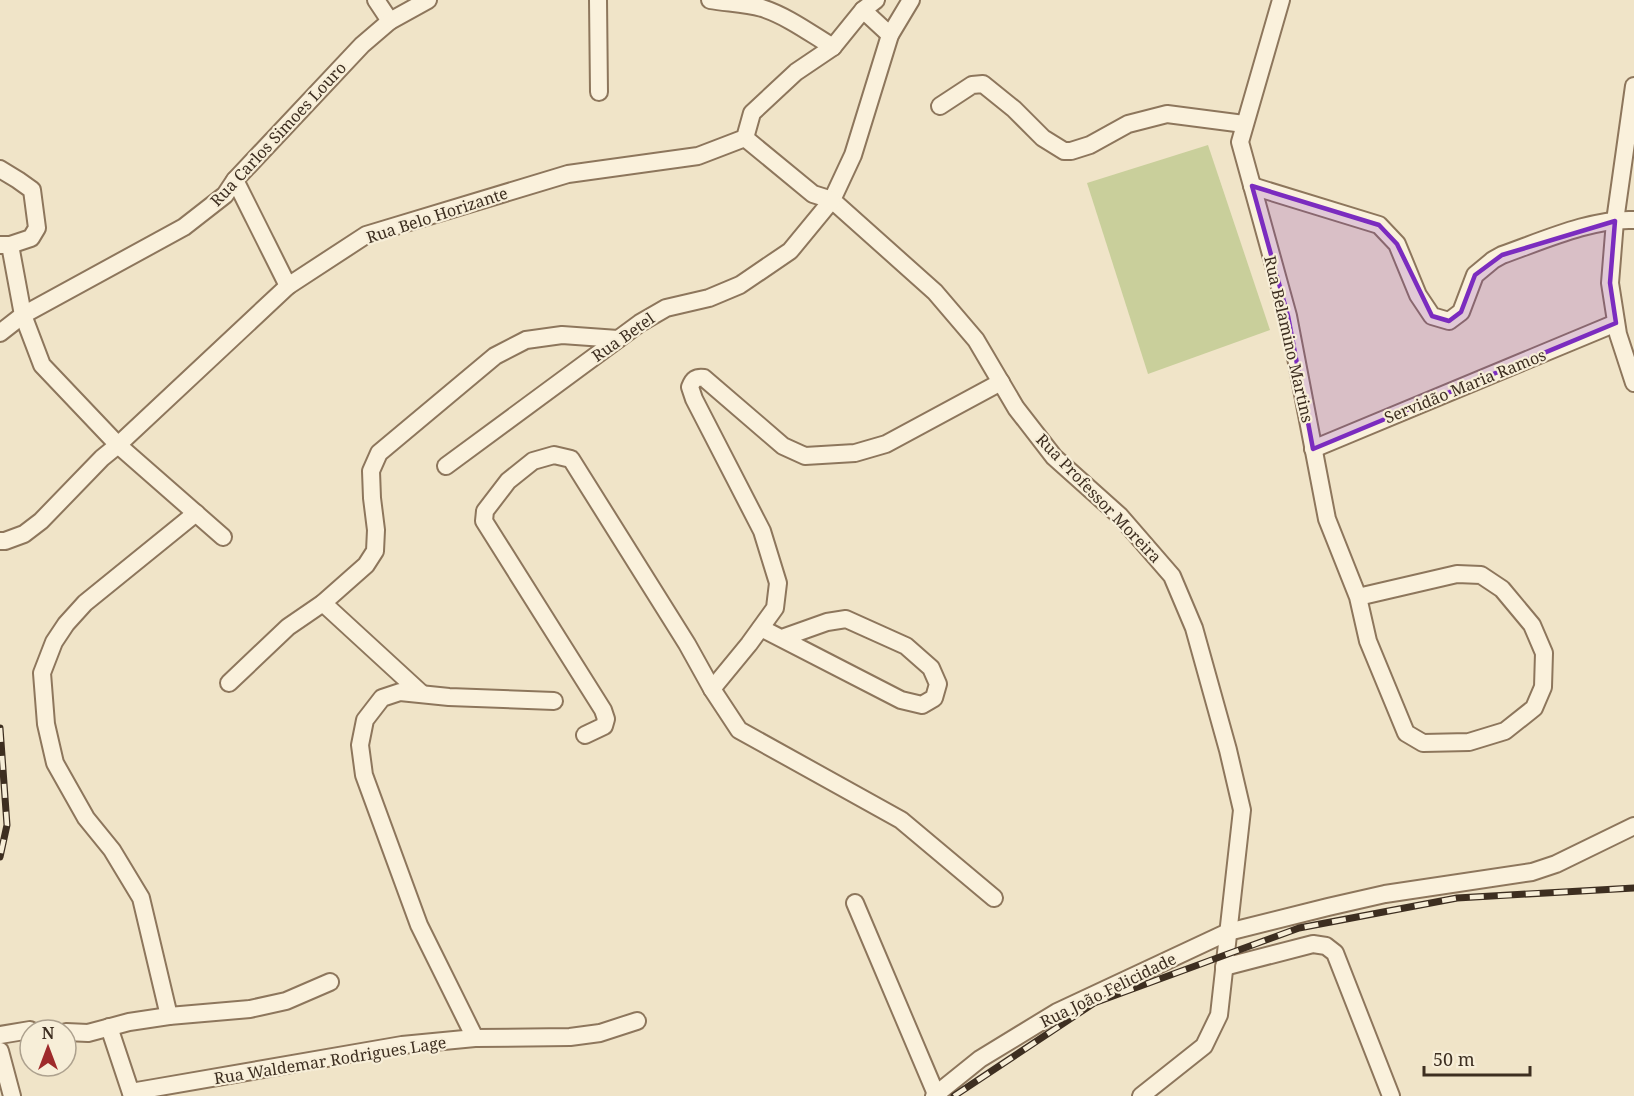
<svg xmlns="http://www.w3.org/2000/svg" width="1634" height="1096" viewBox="0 0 1634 1096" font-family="'Noto Serif',serif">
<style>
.green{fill:#c9cf9b}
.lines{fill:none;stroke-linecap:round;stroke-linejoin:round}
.minor-casing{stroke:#8d765c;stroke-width:20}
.minor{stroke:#faf1dc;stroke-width:16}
.rail-casing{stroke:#3d2e20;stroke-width:7}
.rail{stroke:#f7eed8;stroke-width:4.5;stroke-dasharray:14;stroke-linecap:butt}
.marked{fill:#7b2cbf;fill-opacity:0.2;stroke:#7b2cbf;stroke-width:4.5;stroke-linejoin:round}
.labels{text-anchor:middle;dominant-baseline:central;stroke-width:4.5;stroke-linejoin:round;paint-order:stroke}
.street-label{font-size:16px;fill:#3d2e20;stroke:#f7eed8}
</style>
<rect width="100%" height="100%" fill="#f0e4c8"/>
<polygon class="green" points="1208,145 1270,330 1148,374 1087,183"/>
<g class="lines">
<g class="minor-casing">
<g id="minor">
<polyline points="376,0 390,21"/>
<polyline points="598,0 599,92"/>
<path d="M 710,0 C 727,3 745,3 762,8 C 787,16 810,33 833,47"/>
<polyline points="911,0 890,35 853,155 832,200 935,292 976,340 1016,408 1054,457 1120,516 1172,576 1194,628 1228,750 1242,810 1219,1015 1204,1046 1141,1096"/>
<polyline points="1281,0 1240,142 1288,316 1327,519 1358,597 1368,641 1406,733 1423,743 1469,742 1505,731 1534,708 1543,687 1544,653 1532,625 1502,589 1481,575 1457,574 1358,597"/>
<polyline points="863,10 890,35"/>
<polyline points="1634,86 1615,221 1610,283 1618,334 1634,383"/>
<polyline points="940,106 972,85 983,84 1014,109 1043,138 1064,151 1071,151 1090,145 1128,124 1167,114 1244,124"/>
<polyline points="0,169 18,180 32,190 37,228 31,238 10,245 1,245"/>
<polyline points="235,180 288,286"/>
<path d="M 1252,186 L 1379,225 L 1397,244 L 1418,295 L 1432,316 L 1449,321 L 1461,312 L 1475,275 L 1493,260 L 1502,255 C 1542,241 1592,218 1634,220"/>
<polyline points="10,245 23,315 42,365 118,445 223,537"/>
<polyline points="0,333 23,315 184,227 225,195 235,180 362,45 390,21 428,0"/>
<polyline points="1313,449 1616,323"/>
<polyline points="446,466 640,323 666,308 709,298 740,285 790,251 832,200 813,194 745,138"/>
<polyline points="0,541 5,541 24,534 41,521 102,458 118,445 288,286 366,235 568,174 698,156 745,138 752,113 796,72 833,47 863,10 876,0"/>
<polyline points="323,603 421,693"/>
<polyline points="761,628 901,700 922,705 934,698 938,684 931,668 906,646 846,619 827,622 782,638"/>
<polyline points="229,683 288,627 323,603 366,565 375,551 376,530 372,498 371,471 379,453 495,356 526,340 562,335 618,339"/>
<path d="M 712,689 L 749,644 L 775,608 L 778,583 L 762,531 L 694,399 L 690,387 C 693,379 696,377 704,378 L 783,446 L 805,456 L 855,453 L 886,444 L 1001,382"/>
<polyline points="585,735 604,726 606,719 603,710 484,521 485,511 508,481 533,461 554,455 571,459 687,644 712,689 739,730 901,820 994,898"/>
<polyline points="855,903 936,1094"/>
<polyline points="1224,967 1313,944 1326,946 1335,953 1391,1096"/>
<polyline points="169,1016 141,898 112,850 86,818 55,763 46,724 42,673 54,642 66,624 85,603 196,513"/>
<polyline points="109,1027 132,1096"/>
<polyline points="66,1032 88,1033 129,1022 169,1016 250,1009 286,1001 330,982"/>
<polyline points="0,1035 30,1030"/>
<polyline points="475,1038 419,925 364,775 360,745 365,720 382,698 400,692 449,697 554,701"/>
<polyline points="0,1051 12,1096"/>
<polyline points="131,1092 402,1045 475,1038 570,1037 600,1033 637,1021"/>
<polyline points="934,1096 980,1059 1057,1012 1228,932 1328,907 1385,894 1532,872 1556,864 1634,826"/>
</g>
</g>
<use href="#minor" class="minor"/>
<g class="rail-casing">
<g id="rail">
<polyline points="0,728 7,825 0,857"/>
<polyline points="954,1096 1094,1003 1299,928 1457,898 1634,888"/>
</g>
</g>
<use href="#rail" class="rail"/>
</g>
<path class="marked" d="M 1252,186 L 1379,225 L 1397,244 L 1432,316 L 1449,321 L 1461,312 L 1475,275 L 1502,255 L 1615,221 L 1610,283 L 1616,323 L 1313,449 L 1288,316 Z"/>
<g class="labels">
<g class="street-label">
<text transform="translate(278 134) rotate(-47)">Rua Carlos Simoes Louro</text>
<text transform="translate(437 215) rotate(-18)">Rua Belo Horizante</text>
<text transform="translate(623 337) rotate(-35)">Rua Betel</text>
<text transform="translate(1289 339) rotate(77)">Rua Belamino Martins</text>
<text transform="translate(1465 386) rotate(-22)">Servidão Maria Ramos</text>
<text transform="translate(1099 498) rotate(46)">Rua Professor Moreira</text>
<text transform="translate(1108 990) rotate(-26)">Rua João Felicidade</text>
<text transform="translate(330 1060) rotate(-9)">Rua Waldemar Rodrigues Lage</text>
</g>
</g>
<g transform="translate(48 1048)"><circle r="28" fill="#f7eed8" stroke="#ada18e" stroke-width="1.5"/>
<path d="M0-4.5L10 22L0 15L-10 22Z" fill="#9e2a2b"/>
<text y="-9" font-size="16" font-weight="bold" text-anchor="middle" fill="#3d2e20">N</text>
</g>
<path d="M1424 1066v9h106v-9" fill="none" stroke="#3d2e20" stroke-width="3"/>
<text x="1433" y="1066" font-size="18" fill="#3d2e20" stroke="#f7eed8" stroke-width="4.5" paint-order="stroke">50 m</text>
</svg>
